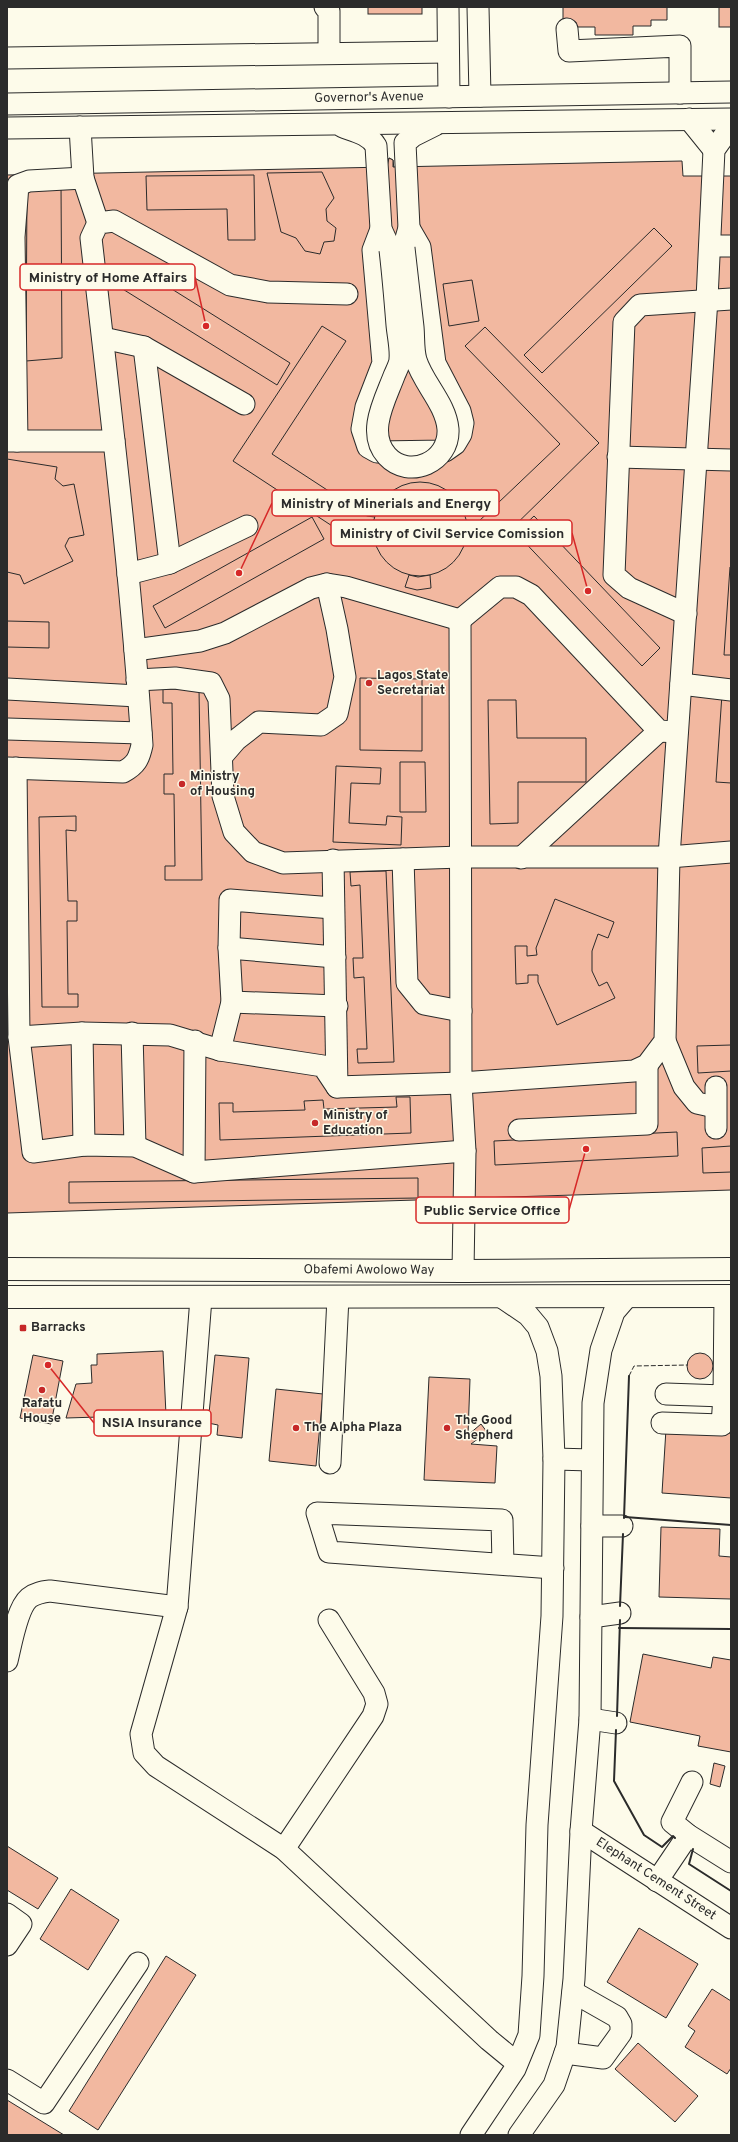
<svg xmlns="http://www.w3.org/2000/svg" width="738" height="2142" viewBox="0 0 738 2142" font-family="Overpass,sans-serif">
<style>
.building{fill:#f2b8a0;stroke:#2b2b2b}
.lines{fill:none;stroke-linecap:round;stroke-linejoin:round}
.minor-casing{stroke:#2b2b2b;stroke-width:23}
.major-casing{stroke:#2b2b2b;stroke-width:24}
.minor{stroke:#fdfbea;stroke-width:21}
.major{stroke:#fdfbea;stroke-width:22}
.minor-bridge-casing{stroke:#2b2b2b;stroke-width:23;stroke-linecap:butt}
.minor-bridge{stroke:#fdfbea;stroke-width:21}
.fence{stroke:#2b2b2b;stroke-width:1;stroke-dasharray:5 2;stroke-linecap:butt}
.wall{stroke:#2b2b2b;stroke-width:2}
.poi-dot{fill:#c62828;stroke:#fdfbea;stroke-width:1.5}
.labels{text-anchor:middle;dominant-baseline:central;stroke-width:3;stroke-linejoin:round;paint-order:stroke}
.street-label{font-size:13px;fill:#2b2b2b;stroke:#fdfbea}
.poi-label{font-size:13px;font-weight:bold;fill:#2b2b2b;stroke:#fdfbea;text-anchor:start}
.leader{fill:none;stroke:#d62828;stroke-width:1.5}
.callout-dot{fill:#d62828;stroke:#fdfbea;stroke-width:1.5}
.callout{fill:#fdfbea;stroke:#d62828;stroke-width:1.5}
.callout-label{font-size:14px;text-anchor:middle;font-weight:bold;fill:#2b2b2b}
</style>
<rect width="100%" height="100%" fill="#fdfbea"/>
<g class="building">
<rect x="368" y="7" width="54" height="7"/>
<polygon points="563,7 667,7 667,20 651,20 651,26 633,26 633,35 595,35 595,27 576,27 576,22 563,23"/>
<rect x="719" y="7" width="12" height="20"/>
<polygon points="389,158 393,160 394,169 387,169"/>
<polygon points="389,158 393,160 393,167 682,161 683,176 731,176 731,1190 7,1213 7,175 387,167"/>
<polygon points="322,172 334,198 326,209 327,221 336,228 334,241 324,242 320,254 305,251 296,238 281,232 267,173"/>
<polygon points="254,175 255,240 228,240 227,209 147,210 146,176"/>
<polygon points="61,183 62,358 26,361 27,186"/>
<polygon points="654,228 672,246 542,373 524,355"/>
<polygon points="135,266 290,363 277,385 121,288"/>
<polygon points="472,280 479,321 449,326 443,284"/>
<polygon points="322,326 346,341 272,454 367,516 375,517 372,526 364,527 358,523 349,537 233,461"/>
<polygon points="485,327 599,443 501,539 488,527 479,536 467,536 468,523 477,523 560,444 465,346"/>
<polygon points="7,459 57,467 55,479 63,486 74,484 84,535 69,538 65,546 73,561 24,584 20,575 7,572"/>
<circle cx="420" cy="529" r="47"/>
<polygon points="534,516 660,648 642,666 516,533"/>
<polygon points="312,517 324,539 165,628 153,606"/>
<polygon points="730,567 731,567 731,655 724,655"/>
<polygon points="409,575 418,577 430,575 431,588 417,590 405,587"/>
<polygon points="7,621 49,622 49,648 7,647"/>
<polygon points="360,678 422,679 422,751 360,750"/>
<polygon points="163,689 199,689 202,880 165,880 165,866 175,866 174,794 164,794 164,774 173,774 172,703 163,703"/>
<polygon points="722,694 731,695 731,783 716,782"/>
<polygon points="488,700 516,700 517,738 586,738 586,782 518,782 518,823 490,824"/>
<polygon points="400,762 425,762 426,812 400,812"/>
<polygon points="336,766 381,768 380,784 351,783 349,823 386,825 387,816 402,817 401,845 333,842"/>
<polygon points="76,816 76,831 66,830 68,901 77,901 77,921 67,921 68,994 78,994 78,1007 42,1007 39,817"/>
<polygon points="386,871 394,1062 358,1063 357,1049 367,1049 364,977 354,978 353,958 363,958 360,885 351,886 350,872"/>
<polygon points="555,899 614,922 608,938 598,934 592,951 592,971 599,986 607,982 615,998 557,1025 538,982 538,975 528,975 528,983 516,984 515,946 527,946 527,956 537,955 536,948"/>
<polygon points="731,1045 731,1071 698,1073 697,1046"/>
<polygon points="396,1097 410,1097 411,1133 220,1140 219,1103 233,1103 233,1112 305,1110 304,1101 323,1100 324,1109 397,1107"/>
<polygon points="677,1132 678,1156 495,1165 494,1141"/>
<polygon points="731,1146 731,1172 703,1173 702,1148"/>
<polygon points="418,1178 418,1198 69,1203 69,1182"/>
<polygon points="163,1351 166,1415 66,1418 76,1384 92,1383 91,1365 97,1365 97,1354"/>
<circle cx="700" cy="1366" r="13"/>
<polygon points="33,1355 63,1361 51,1424 20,1418"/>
<polygon points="215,1355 249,1358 242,1438 217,1435 218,1425 208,1423"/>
<polygon points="429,1377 470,1379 468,1435 481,1424 487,1432 471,1444 497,1446 495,1483 424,1480"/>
<polygon points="276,1389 323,1394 316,1466 269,1461"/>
<polygon points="666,1429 731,1433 731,1498 662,1493"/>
<polygon points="661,1527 720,1529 719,1556 731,1557 731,1599 659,1597"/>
<polygon points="643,1654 711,1668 713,1657 731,1660 731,1752 698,1746 700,1736 630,1722"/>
<polygon points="714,1763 725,1766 720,1787 710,1784"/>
<polygon points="7,1846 58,1878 38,1909 7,1890"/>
<polygon points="71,1889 119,1920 88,1970 40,1939"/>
<polygon points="639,1928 698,1964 666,2018 607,1982"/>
<polygon points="166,1956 196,1975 98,2130 69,2111"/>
<polygon points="712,1989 731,2001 731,2068 727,2074 685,2047 695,2031 688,2026"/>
<polygon points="638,2043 698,2096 675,2122 615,2069"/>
<polygon points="7,2100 64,2135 7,2135"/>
</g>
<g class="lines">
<g class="minor-casing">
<g id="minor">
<polyline points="325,7 329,11 329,53"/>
<polyline points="448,7 449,97"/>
<polyline points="478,7 480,96"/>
<polyline points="567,29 569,51 680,46 680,93"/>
<polyline points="7,58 448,52"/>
<path id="s1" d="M 7,104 L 731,92"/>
<polyline points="689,119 714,150"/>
<polyline points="80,127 83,178"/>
<path d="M 343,127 C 354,131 369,134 376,146 L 381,229 L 387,242"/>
<polyline points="7,128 731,119"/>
<polyline points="381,229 373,250 383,363 366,407 362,429 368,447 377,452 445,451 455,444 461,434 463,423 460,411 435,363 420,247 409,228"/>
<polyline points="405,242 409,228 405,143 413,136 435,125"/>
<polyline points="710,246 731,246"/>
<polyline points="103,338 144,347 244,404"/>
<polyline points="144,347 170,563"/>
<polyline points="7,441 114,441"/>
<polyline points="17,441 14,237 18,185 29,181 83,178 98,223"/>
<polyline points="618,457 731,460"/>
<polyline points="128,574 170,563 247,526"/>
<polyline points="686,614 629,588 614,575 624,322 640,305 731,299"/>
<polyline points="460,620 461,1083 465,1151 463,1271"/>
<polyline points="460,620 500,587 516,587 531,595 659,731 677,732"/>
<polyline points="135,650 200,641 225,633 311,588 327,584 346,587 460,620"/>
<polyline points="137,680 175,678 211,683 219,699 223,796 234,832 253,852 283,863 461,857 669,857 731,852"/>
<polyline points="681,684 731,690"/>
<polyline points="7,689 138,696"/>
<polyline points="7,729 141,733"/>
<polyline points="223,755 236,740 259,722 321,725 337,714 345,677 337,629 327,584"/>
<path d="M 7,768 L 123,772 C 136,765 139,759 142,745 C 131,575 110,406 91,238 L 98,223 L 114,221 L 230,285 L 268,292 L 347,294"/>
<polyline points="16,768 19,1037 33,1152 84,1145 135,1146 194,1172 465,1151"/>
<polyline points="521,858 659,731"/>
<polyline points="403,859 407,983 424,1004 461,1011"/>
<polyline points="333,860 337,1087"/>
<polyline points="229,948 335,957"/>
<polyline points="232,1002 337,1006"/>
<polyline points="82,1033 84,1145"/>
<polyline points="132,1033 135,1146"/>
<polyline points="19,1037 82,1033 170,1035 220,1050 323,1066 337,1087 461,1083 634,1071 647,1065 665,1041 669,857 707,299 714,150 731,126"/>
<polyline points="665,1041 684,1087 697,1103 715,1107"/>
<polyline points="220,1050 232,1002 229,948 230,900 333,908"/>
<polyline points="716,1087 716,1128"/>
<polyline points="519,1130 647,1124 647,1065"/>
<polyline points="194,1172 195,1041"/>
<polyline points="201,1298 177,1607 141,1734 144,1753 156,1766 284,1849 489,2040 517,2063"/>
<polyline points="666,1394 724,1396 725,1296"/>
<polyline points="662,1423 722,1425 724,1396 731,1396"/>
<polyline points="554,1459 592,1460"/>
<polyline points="330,1463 338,1297"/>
<polyline points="592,1526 622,1526"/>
<polyline points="503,1564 502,1520 317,1513 329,1552 553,1568"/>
<polyline points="591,1617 620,1613"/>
<path d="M 7,1661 C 11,1645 17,1608 29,1598 C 35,1593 42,1592 50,1591 L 177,1607"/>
<polyline points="590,1719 616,1723"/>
<polyline points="692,1782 672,1822 688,1835 731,1862"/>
<path id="s2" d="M 581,1831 L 731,1928"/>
<polyline points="284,1849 373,1716 377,1704 374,1693 329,1620"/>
<polyline points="657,1881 688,1835"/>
<polyline points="7,1914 21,1924 7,1945"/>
<polyline points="565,2053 603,2058 621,2033 621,2024 617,2017 573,1992"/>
<polyline points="7,2080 44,2103 138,1963"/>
<polyline points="471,2135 515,2069 529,2035 533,1976 537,1825 552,1616 554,1459 551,1376 547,1351 538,1327 528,1315 503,1298"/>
<polyline points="519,2135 554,2085 567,2047 574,1979 581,1831 590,1719 593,1403 601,1350 614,1312 626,1298"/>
</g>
</g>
<g class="major-casing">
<g id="major">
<path id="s3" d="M 7,1269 L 463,1271 L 731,1269"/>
<polyline points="7,1297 731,1296"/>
</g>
</g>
<use href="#minor" class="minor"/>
<use href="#major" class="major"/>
<g class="minor-bridge-casing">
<path id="minor-bridge" d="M 390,250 C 393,275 395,300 397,325 C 398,336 401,348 400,359 C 400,364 396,371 394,376 C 385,400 366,433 387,456 C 409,480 450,462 448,429 C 446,404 423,383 416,360 C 413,350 414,337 413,327 C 410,301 407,274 404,248"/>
</g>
<use href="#minor-bridge" class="minor-bridge"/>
<polyline class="fence" points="629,1376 634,1366 688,1365"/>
<g class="wall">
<polyline points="625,1517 731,1525"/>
<polyline points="624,1518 629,1376"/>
<polyline points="620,1606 623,1534"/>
<polyline points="619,1628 731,1629"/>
<polyline points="617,1716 620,1620"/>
<polyline points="616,1730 614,1781 644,1835 662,1847 673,1836 675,1838"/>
<polyline points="693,1849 689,1864 731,1891"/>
</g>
</g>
<g class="poi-dot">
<circle cx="369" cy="683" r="4"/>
<circle cx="182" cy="784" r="4"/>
<circle cx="315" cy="1123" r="4"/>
<rect x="19" y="1324" width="8" height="8" rx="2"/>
<circle cx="42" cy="1390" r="4"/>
<circle cx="296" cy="1428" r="4"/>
<circle cx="447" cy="1428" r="4"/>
</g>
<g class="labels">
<g class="street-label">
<text stroke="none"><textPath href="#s1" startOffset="362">Governor's Avenue</textPath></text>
<text stroke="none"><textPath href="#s3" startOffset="362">Obafemi Awolowo Way</textPath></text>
<text stroke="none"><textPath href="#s2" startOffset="89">Elephant Cement Street</textPath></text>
</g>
<g class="poi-label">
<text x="377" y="676">Lagos State<tspan x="377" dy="15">Secretariat</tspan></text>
<text x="190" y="777">Ministry<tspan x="190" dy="15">of Housing</tspan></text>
<text x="323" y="1116">Ministry of<tspan x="323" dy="15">Education</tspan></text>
<text x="31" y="1328">Barracks</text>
<text x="42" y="1404" text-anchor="middle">Rafatu<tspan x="42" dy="15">House</tspan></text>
<text x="455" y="1421">The Good<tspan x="455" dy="15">Shepherd</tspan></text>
<text x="304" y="1428">The Alpha Plaza</text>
</g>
</g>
<path class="leader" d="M206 326L195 277M239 573L272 503M588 591L572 533M586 1149L569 1210M48 1365L94 1423"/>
<g class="callout-dot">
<circle cx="206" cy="326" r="4"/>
<circle cx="239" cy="573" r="4"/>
<circle cx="588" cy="591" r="4"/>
<circle cx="586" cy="1149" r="4"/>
<circle cx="48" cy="1365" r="4"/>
</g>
<g class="callout">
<rect x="20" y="264" width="175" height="26" rx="4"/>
<rect x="272" y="490" width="227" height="26" rx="4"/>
<rect x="331" y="520" width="241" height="26" rx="4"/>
<rect x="416" y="1197" width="153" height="26" rx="4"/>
<rect x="94" y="1410" width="117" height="26" rx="4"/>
</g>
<g class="callout-label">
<text x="108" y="282">Ministry of Home Affairs</text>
<text x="386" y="508">Ministry of Minerials and Energy</text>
<text x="452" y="538">Ministry of Civil Service Comission</text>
<text x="492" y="1215">Public Service Office</text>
<text x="152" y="1427">NSIA Insurance</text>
</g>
<rect width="738" height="2142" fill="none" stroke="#2b2b2b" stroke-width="16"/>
</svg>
